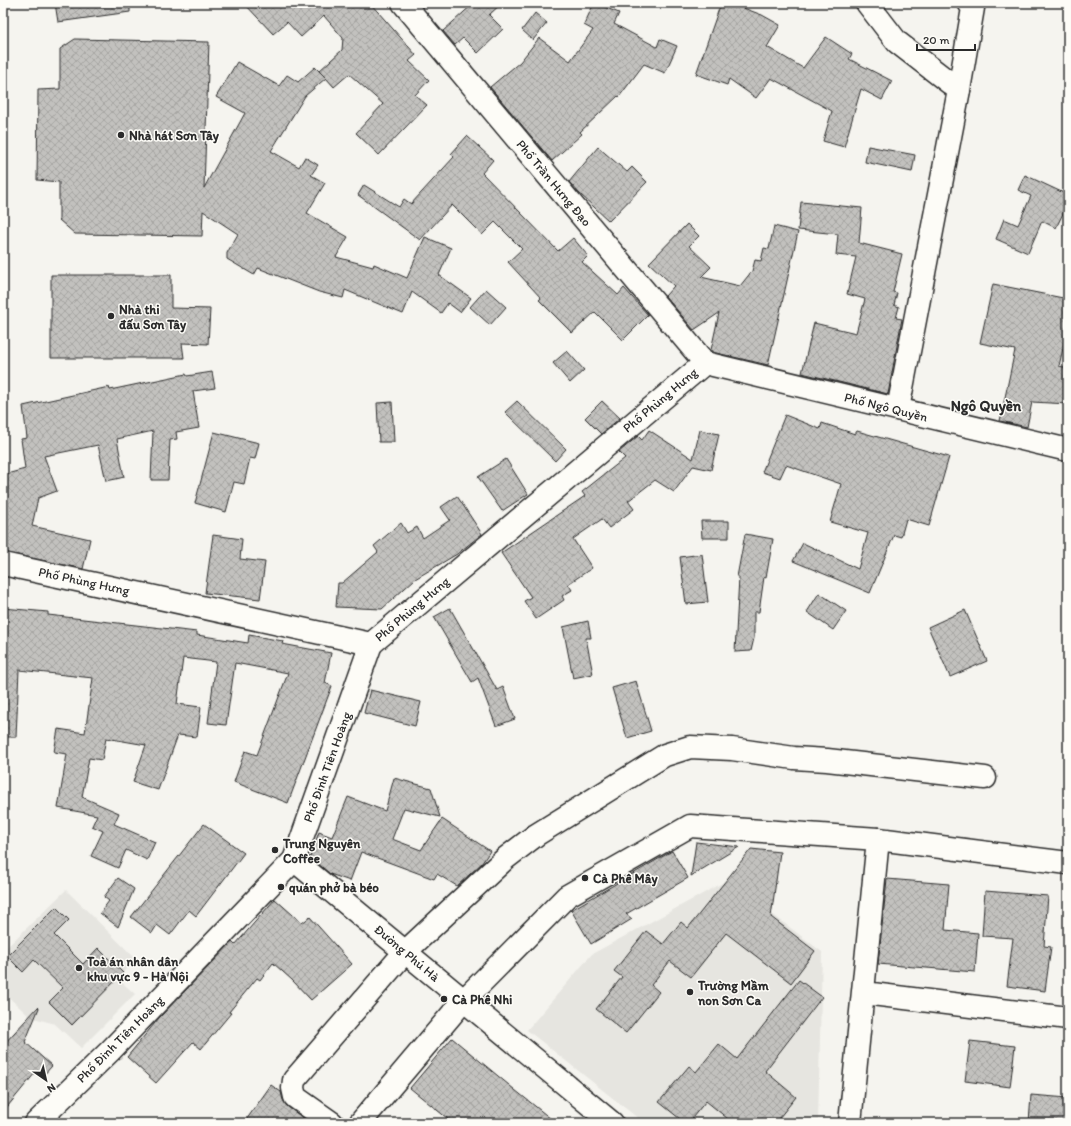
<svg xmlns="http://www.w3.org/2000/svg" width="1071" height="1126" viewBox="0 0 1071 1126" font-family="Itim,sans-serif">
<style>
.built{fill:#e6e5e0}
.building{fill:url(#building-cross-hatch);stroke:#2b2b2b}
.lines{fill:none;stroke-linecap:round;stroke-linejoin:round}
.minor-casing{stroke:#2b2b2b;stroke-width:25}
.minor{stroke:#fdfcf7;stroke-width:22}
.poi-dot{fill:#2b2b2b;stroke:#fdfcf7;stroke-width:1.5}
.labels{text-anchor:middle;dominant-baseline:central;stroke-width:3;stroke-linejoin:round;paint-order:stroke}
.poi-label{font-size:13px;font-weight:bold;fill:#2b2b2b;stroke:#fdfcf7;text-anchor:start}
.street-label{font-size:13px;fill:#2b2b2b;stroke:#fdfcf7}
.quarter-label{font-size:15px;font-weight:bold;fill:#2b2b2b;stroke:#fdfcf7}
</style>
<defs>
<pattern id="building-cross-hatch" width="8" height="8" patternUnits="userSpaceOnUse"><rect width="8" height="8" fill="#c2c1be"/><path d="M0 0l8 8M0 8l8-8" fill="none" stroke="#a7a6a3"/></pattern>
</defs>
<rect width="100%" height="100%" fill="#f5f4ef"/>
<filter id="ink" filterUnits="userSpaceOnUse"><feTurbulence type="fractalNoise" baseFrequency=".025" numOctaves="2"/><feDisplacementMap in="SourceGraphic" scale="8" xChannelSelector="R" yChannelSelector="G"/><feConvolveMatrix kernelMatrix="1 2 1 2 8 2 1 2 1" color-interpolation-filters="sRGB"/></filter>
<g filter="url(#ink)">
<g class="built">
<polygon points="728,880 822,952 818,1123 644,1123 527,1030 592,954"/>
<polygon points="66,890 135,958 118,979 135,994 81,1048 55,1024 30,1017 3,992 3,951"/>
</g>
<g class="building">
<polygon points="55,3 130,3 130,12 58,22"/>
<polygon points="244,3 370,3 416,55 409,61 429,80 415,95 427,105 379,155 356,133 383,104 349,74 334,87 326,78 305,96 271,151 299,167 305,157 318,165 311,175 325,183 307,213 348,237 336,257 373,267 374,264 407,278 425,237 451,248 439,275 471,298 460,312 448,303 441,313 412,292 403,314 345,290 343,298 319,292 258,268 254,275 227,259 227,253 238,234 203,211 202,236 75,234 59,220 59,182 37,180 38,90 60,89 60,49 75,39 209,42 204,188 245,113 216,97 237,62 279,86 287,75 298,82 315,67 325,77 319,71 342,50 343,38 324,16 301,37 287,22 273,34"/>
<polygon points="474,3 502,3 489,15 503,29 478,53 463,38 455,45 443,31"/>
<polygon points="594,3 619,13 614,24 657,47 660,39 677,46 665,73 644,64 619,97 618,96 580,132 582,134 552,161 490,87 520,62 539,38 570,61 593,30 584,25"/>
<polygon points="721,3 730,3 762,15 780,25 767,47 803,68 826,37 852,54 849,59 892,81 882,100 861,89 844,147 823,141 832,111 771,78 756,98 729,79 727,85 696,74"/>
<polygon points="535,13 547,23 533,40 522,30"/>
<polygon points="467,136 493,160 482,173 558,251 573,238 588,256 582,262 618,295 624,288 648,315 623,340 595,312 572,333 539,300 541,298 508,262 522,249 495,222 482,235 452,205 420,240 358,195 364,185 399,207 404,199 411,204 454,157 451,154"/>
<polygon points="868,146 915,155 912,172 865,162"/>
<polygon points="598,147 627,172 632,167 647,182 609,221 580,194 569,182"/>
<polygon points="1025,175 1068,195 1068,203 1056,228 1042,221 1028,253 996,239 1004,219 1018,225 1031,196 1018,190"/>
<polygon points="801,202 862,208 859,243 902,254 893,292 897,293 894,305 899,307 896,318 902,319 888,394 802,373 814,323 856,333 865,299 847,294 856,257 836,255 838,234 798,230"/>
<polygon points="687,224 699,236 689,246 711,267 701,277 740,286 752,271 755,260 761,261 764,248 769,249 774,226 798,232 768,365 712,352 711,350 719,313 694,330 665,296 674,286 649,263"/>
<polygon points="51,275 171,275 171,308 210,309 208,344 182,343 184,358 51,358"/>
<polygon points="993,284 1068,299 1068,326 1059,366 1068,368 1068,404 1032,402 1027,427 1000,421 1015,350 980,343"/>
<polygon points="486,289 506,307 490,325 470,307"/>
<polygon points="567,351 584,370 570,383 553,363"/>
<polygon points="212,372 215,388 193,391 199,428 176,432 177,439 170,440 168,480 151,480 153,431 117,439 124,477 116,479 106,481 98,445 44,456 57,491 38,498 32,526 90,539 83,569 3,552 3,475 25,469 21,439 27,438 23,406 109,387 110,390 186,374 187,376"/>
<polygon points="517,401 566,449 555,461 505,412"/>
<polygon points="602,401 620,418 601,434 585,418"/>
<polygon points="392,402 394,442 379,442 377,403"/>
<polygon points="785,415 820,429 822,423 855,434 857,431 949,457 929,526 906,519 901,537 894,535 870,593 793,561 803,543 858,569 868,533 830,522 841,484 786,465 780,478 762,472"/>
<polygon points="649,430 693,459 700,430 719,434 711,470 693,466 674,492 655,480 628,501 634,509 609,528 602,519 573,539 592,568 568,584 572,590 562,596 564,600 536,619 524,601 531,597 501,553 585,496 582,492 625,458 619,452 638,436 642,440"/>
<polygon points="214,432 259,443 255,459 250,458 244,484 234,482 226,512 195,503"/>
<polygon points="506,459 528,494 502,511 478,477"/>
<polygon points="457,496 482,534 457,554 415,579 382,609 336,607 338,583 342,583 378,552 374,546 401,523 407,533 417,527 423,538 450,520 441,507"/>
<polygon points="701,521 729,521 729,538 702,538"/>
<polygon points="745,534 773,539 766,578 764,577 759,612 754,612 754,638 751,651 735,652 739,577 737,577"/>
<polygon points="213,535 242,539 240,559 265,562 260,599 205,593"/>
<polygon points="702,554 708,602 686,604 680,557"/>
<polygon points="819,593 846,611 833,630 807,612"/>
<polygon points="3,608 48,612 48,615 197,632 197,635 248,643 249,635 283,641 282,644 331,653 325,683 332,686 288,803 234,782 245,751 257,755 288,673 235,663 226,725 208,723 216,662 183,658 177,704 201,707 197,737 178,735 158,790 133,782 146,745 106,738 102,760 89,758 82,797 119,813 114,824 155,842 147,860 126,850 118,868 91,856 103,831 92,826 97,815 58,808 67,754 54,752 58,729 85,733 93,678 19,670 16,737 3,737"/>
<polygon points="450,608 497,690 503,687 515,719 496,726 478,678 472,682 434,617"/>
<polygon points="965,610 987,661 950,677 928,627"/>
<polygon points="588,621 591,638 586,638 593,674 573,678 563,627"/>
<polygon points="636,681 651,731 627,738 612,688"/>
<polygon points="370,690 421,702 415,726 364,713"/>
<polygon points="394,778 431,788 440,817 404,808 392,839 421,850 442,819 490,851 482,863 457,886 437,874 434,879 361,852 350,881 330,874 310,857 319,832 332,837 348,797 385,811"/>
<polygon points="204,824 244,853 196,916 189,910 170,935 157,925 152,933 131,917"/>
<polygon points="696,842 739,847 691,876"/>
<polygon points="751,849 780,852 771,917 815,951 791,983 726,933 691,977 670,961 651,985 659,992 626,1033 596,1009 622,977 614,971 646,931 663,944 681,922 688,928"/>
<polygon points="672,851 688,878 626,914 632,919 591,944 571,910"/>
<polygon points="118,878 134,889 118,927 100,913 109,901 104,897"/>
<polygon points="887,879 949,884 945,930 978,933 975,972 878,964"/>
<polygon points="985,891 1048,896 1044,946 1051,947 1045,991 1007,986 1013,938 982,936"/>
<polygon points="275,899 302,923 310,917 352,964 311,1000 292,980 273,963 260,980 257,978 229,1012 231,1013 201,1049 193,1042 156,1083 127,1057 159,1018 232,942 235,945"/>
<polygon points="56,907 69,920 54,935 83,964 98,948 123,973 72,1025 49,1002 63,988 34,960 23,972 7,956"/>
<polygon points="799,980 822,997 765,1071 796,1097 775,1123 733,1123 706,1101 688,1123 685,1123 659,1102 689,1066 696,1072 719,1044 737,1059"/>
<polygon points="38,1007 39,1008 25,1042 52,1066 41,1078 35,1073 3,1112 3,1045"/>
<polygon points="452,1038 515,1090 556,1123 453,1123 410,1088"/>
<polygon points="970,1041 1015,1046 1010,1087 965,1081"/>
<polygon points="271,1085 281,1092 283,1100 288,1107 310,1123 244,1123"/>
<polygon points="1031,1095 1068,1098 1068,1123 1029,1123"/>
</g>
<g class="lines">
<g class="minor-casing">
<g id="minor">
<polyline points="403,3 705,363"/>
<polyline points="867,3 897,42 959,90 973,8 969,3"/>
<polyline points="705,363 1068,450"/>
<polyline points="898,409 959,90"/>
<polyline points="3,564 371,644 705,363"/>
<polyline points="878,839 1068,863"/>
<polyline points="294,860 612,1123"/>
<polyline points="864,993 1068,1018"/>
<polyline points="36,1123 110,1051 294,860 371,644"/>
<polyline points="332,1123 295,1097 293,1088 294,1080 405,952 506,858 536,835 665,755 690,747 732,749 794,758 827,760 985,778"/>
<polyline points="360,1123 464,1000 567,896 690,826 878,839 850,1123"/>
</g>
</g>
<use href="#minor" class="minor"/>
</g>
</g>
<g class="poi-dot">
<circle cx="121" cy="135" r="4"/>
<circle cx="111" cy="316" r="4"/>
<circle cx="275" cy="850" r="4"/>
<circle cx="585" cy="878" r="4"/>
<circle cx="281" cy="887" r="4"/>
<circle cx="79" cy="968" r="4"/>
<circle cx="690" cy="992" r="4"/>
<circle cx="444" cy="999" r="4"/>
</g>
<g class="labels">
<g class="poi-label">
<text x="129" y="135">Nhà hát Sơn Tây</text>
<text x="119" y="309">Nhà thi<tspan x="119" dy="15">đấu Sơn Tây</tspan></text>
<text x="283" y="843">Trung Nguyên<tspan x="283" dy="15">Coffee</tspan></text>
<text x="593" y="878">Cà Phê Mây</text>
<text x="289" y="887">quán phở bà béo</text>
<text x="87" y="961">Toà án nhân dân<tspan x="87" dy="15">khu vực 9 - Hà Nội</tspan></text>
<text x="698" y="985">Trường Mầm<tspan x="698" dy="15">non Sơn Ca</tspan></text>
<text x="452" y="999">Cà Phê Nhi</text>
</g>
<g class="street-label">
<text transform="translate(554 183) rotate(50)">Phố Trần Hưng Đạo</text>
<text transform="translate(660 400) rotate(-40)">Phố Phùng Hưng</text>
<text transform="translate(886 407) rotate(14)">Phố Ngô Quyền</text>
<text transform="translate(84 581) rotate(12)">Phố Phùng Hưng</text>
<text transform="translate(412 609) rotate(-40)">Phố Phùng Hưng</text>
<text transform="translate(327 767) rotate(-70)">Phố Đinh Tiên Hoàng</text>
<text transform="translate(407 953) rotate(40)">Đường Phú Hà</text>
<text transform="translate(120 1039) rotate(-45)">Phố Đinh Tiên Hoàng</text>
</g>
<g class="quarter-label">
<text x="986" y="406">Ngô Quyền</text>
</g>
</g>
<rect width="1071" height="1126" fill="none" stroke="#fdfcf7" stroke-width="16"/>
<rect x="8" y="8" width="1055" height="1110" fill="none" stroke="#2b2b2b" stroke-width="1.5" filter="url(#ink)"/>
<g transform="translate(46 1080) rotate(146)" stroke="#fdfcf7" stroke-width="3" paint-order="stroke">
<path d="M0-3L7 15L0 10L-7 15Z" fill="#2b2b2b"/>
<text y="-6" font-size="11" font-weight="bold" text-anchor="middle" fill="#2b2b2b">N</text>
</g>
<path d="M917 44v6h58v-6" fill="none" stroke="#2b2b2b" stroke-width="2"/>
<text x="923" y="44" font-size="12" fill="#2b2b2b" stroke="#fdfcf7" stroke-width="3" paint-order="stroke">20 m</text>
</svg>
